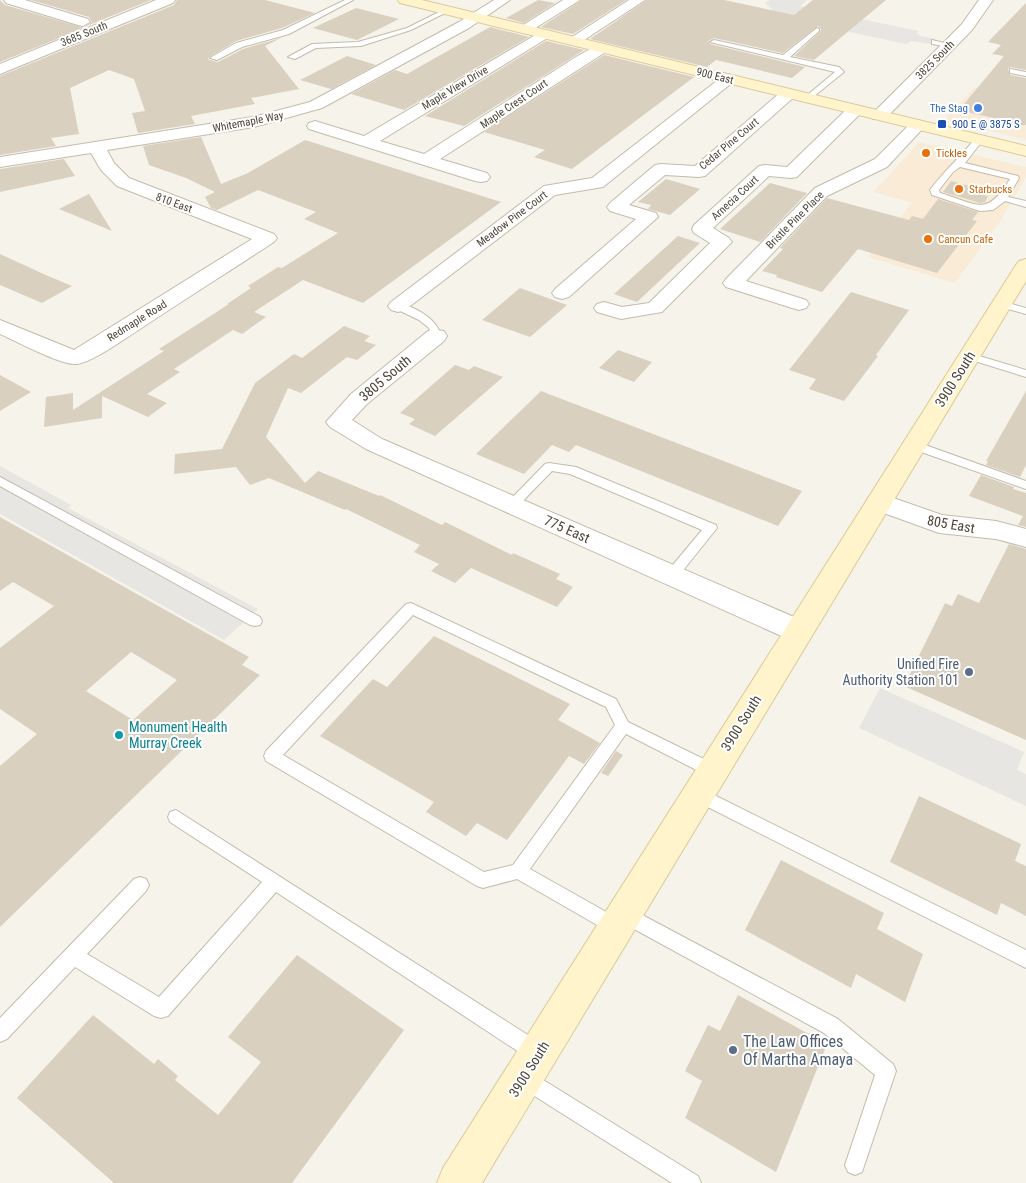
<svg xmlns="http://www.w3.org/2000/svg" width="1026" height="1183" viewBox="0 0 1026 1183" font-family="'Roboto Condensed',sans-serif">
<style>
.commercial{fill:#f9ebd5}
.parking{fill:#e8e6e2}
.building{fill:#d9d0bf;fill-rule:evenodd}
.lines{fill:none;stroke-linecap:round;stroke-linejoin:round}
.service-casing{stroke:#c3bcac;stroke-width:2}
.minor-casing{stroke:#c3bcac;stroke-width:2}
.secondary-casing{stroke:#daca97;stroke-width:2}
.service{fill:#fff;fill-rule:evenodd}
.minor{fill:#fff;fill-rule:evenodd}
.secondary{fill:#fff4cc;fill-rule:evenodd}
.shop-dot{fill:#3f7fe0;stroke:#fff;stroke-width:2}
.transit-dot{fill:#1a4fb4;stroke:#fff;stroke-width:2}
.food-dot{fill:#e8710a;stroke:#fff;stroke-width:2}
.service-dot{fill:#5c6f8a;stroke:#fff;stroke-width:2}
.culture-dot{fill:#0f9aa8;stroke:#fff;stroke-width:2}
.labels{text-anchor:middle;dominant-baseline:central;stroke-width:4;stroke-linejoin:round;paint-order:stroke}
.far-street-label{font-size:11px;fill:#4c4437;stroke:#fff}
.far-shop-label{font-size:11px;fill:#366cbe;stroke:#fff;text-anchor:end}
.far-transit-label{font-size:11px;fill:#164399;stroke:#fff;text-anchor:start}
.far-food-label{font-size:11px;fill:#c56008;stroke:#fff;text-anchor:start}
.street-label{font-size:14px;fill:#4c4437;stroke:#fff}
.service-label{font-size:14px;fill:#4e5e75;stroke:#fff;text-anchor:end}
.culture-label{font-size:14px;fill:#0d838f;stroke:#fff;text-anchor:start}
.near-service-label{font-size:16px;fill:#4e5e75;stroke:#fff;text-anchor:start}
</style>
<rect width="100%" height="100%" fill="#f6f3ea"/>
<g class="commercial">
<polygon points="975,87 1026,98 1026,140 945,119"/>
<polygon points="919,142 1026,167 1026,177 1001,220 955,283 868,257 912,203 874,192"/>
</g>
<g class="parking">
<polygon points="770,0 807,0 800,6 918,31 917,34 921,36 935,39 930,44 912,41 906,44 780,17 765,3"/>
<polygon points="0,466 71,505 68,508 258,609 224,640 0,514"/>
<polygon points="880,688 1024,752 1017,770 1026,774 1026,806 859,728"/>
</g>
<g class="building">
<polygon points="0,0 5,5 84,28 0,62"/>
<polygon points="31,0 151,0 84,27 92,22 89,17"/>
<polygon points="177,0 265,0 315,13 282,28 236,41 208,58 209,60 218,62 243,49 281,38 265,46 299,89 251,98 255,104 191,116 195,124 138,133 132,113 145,111 134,79 109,70 70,88 79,134 51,138 56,146 0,155 0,76 174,5"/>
<polygon points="538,0 555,3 524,23 506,18"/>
<polygon points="582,0 626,0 573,34 541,27"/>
<polygon points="647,0 724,0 794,15 813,0 886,0 814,60 794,56 820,32 821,29 818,26 783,53 714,38 708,41 710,44 805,67 792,78 716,60 707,67 590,39"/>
<polygon points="1026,3 1026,70 1010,67 1008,69 1010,75 1026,78 1026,125 1009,126 1002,120 959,110 1004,56 992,54 1001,45 988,42"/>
<polygon points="356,8 399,19 357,40 313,28"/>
<polygon points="490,27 529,37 404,110 351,94 395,70 407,74"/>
<polygon points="546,41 584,50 464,126 425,116"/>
<polygon points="604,55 694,77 572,169 534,157 545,150 484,132"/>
<polygon points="347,56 376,65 331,89 300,80"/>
<polygon points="201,137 221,184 248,173 305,140 501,202 363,303 303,280 254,312 266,317 242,334 233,330 174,369 180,372 147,394 167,403 148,417 102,396 102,418 44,427 46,397 73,393 73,410 164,351 159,349 229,304 227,304 251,288 248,286 278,267 282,268 338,233 304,219 316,212 258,190 217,210 211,208 205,197 215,192 186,178 149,165 143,146"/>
<polygon points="64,159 75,176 0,192 0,169"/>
<polygon points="666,179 700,189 670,215 648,209 651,205 638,202"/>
<polygon points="951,181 977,188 973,193 988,196 985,202 980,203 943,192"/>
<polygon points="770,183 807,193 760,242 720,229"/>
<polygon points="89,194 112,231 59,209"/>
<polygon points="827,198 909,220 912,216 923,219 938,199 978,212 972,220 977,221 937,273 858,249 822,292 776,277 777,275 762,271 783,249 780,248"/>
<polygon points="678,236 700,243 637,302 614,294"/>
<polygon points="0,254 48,276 72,286 42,303 0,285"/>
<polygon points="520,288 567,305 530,337 482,320"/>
<polygon points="851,292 909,310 876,355 878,356 844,401 809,389 816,379 789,370"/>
<polygon points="344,326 370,336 364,341 376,345 357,360 347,357 301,393 288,388 266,437 305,483 318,471 379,496 380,495 442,525 445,522 512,555 513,553 560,574 556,579 573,587 557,607 471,568 455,583 431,571 439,564 414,552 420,545 346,509 345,510 269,478 250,485 236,467 174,474 175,454 222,449 255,383 294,354 302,358"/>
<polygon points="618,350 652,362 634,382 599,368"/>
<polygon points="455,365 469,370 474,366 503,377 435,436 409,424 415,419 400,413"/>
<polygon points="0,375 31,392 0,411"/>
<polygon points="541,391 554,396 802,491 778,526 576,445 569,452 552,445 524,474 476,454"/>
<polygon points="1026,391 1026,465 1020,477 986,465 988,461 986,461"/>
<polygon points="981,475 1014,487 1013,489 1026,493 1026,527 1018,525 1023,516 969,496"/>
<path d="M 0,517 L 249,657 L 242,665 L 260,675 L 0,927 L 0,766 L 37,734 L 0,709 L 0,648 L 54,606 L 13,582 L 0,591 ZM 131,652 L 177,680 L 133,720 L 86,691 Z"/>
<polygon points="1009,544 1026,549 1026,740 904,686 945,603 952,606 958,594 979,603"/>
<polygon points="434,636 570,704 558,720 600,743 584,764 569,756 507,840 477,823 466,836 426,812 434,802 320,736 373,679 387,687"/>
<polygon points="616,751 623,755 608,776 601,773"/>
<polygon points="919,796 1021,844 1015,861 1026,866 1026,916 1001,903 997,915 890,862"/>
<polygon points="781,860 884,913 877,929 923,954 905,1002 856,974 851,988 745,930"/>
<polygon points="297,955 404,1030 292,1183 114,1183 17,1098 93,1015 154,1064 158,1059 178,1076 175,1080 218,1115 261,1062 228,1037"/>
<polygon points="738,995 827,1044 776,1172 685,1118 702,1081 685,1071 708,1025 720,1031"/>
</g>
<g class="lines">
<g class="service-casing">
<g id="service">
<polygon points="345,0 353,0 289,34 242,47 217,60 210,58 236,43 283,30"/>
<polygon points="447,8 450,10 449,11 411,30 361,46 316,48 295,59 288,57 312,44 358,42 407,28"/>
<polygon points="817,28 819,29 819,31 790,57 839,67 844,72 808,101 804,99 805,97 835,72 710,42 714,40 783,55"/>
<polygon points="932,40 953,45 949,47 932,44"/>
<polygon points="1010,69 1026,72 1026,76 1010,73"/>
<path d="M 979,137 L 983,140 L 965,163 L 1018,176 L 1019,178 L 1008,197 L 1026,201 L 1026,207 L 1005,201 L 993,210 L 980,211 L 932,195 L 930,190 C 944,171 961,156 976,138 ZM 960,167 L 1010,179 C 986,218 978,204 940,193 L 939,190 L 953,172 Z"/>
<polygon points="1001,301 1026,308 1026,314 997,306 996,304"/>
<path d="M 398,303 C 415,307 437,318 441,336 L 440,338 L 432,338 L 429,328 L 419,320 L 394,308 L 393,306 Z"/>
<polygon points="969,353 1026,370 1026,377 965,358 964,356"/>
<polygon points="914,441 1026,481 1026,489 910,448 908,445 910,442"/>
<polygon points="549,463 576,467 716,525 717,528 677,578 667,578 665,575 667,572 702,530 570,474 552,471 516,508 508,508 506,505 508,502 545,464"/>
<polygon points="0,477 260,617 262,621 260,625 255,626 250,625 0,486"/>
<path d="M 411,603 L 616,699 L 628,722 L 718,766 L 720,771 L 718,776 L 712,778 L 626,734 L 530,869 L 617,918 L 616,915 L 619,909 L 625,907 L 631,909 L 838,1019 L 893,1064 L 896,1071 L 862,1172 L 855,1175 L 848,1172 L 845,1165 L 875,1075 L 824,1033 L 625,924 L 626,927 L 623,933 L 617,935 L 611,933 L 517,879 L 483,888 L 477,886 L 266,761 L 264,756 L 266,751 L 406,604 ZM 413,615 L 606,707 L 615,725 L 513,865 L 484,872 L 283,755 Z"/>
<polygon points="698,787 1026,950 1026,968 692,799 690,794 692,789"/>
<polygon points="176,810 545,1046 548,1053 545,1060 538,1063 531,1060 276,892 168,1016 161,1018 154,1016 75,967 7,1039 0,1042 0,1018 134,879 140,877 146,879 149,885 146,891 87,954 159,997 262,882 170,822 168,817 170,812"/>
<polygon points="524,1068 698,1176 701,1183 672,1183 517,1085 514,1078 517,1071"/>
</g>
</g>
<g class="minor-casing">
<g id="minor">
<polygon points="4,0 25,0 88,19 90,22 83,26 78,25 6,3"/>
<polygon points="156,0 175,0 173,3 0,74 0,64"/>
<path d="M 494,0 L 510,0 L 469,28 L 322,108 L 254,127 L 107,150 L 114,163 L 129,178 L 274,234 L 277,238 L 274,242 C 228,272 182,301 137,331 C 124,339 91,363 77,364 C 62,366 16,341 0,334 L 0,320 L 74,350 L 252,239 L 117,186 L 101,170 L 91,153 L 0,167 L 0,157 L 253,117 L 310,102 L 459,22 Z"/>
<polygon points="563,0 580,0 529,32 519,32 517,29"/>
<polygon points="629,0 645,0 578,44 568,44 566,41"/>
<polygon points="979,0 993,0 972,30 885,119 873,119 871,116 873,113 962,24"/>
<polygon points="544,30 549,31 551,34 549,37 380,141 424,154 576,57 597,45 607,45 609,48 607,51 440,159 487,173 490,177 487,181 481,182 475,181 309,129 307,126 309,123 315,121 364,136"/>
<polygon points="728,74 733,76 736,79 733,82 603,187 555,195 405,310 398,312 391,310 388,306 391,302 544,186 592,178 723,76"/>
<polygon points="788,89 794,91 796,94 794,97 705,176 699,177 665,175 629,205 656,213 658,217 569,297 562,299 555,297 552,293 555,289 636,219 610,211 607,207 610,203 655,165 661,164 695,166 782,91"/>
<polygon points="855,105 861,107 863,110 861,113 797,177 791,178 769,176 713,228 729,238 732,242 662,312 621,319 597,312 594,308 597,304 604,302 622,307 649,303 710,243 694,233 692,229 694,225 759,166 765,165 787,167 849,107"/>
<polygon points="918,120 924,122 926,125 887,167 827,196 746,281 806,300 809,304 806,308 799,310 792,308 726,287 723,283 726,279 815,188 875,159 912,122"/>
<polygon points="436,330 444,331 447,336 444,341 367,404 352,420 382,439 808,623 812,631 808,639 798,642 788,639 366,449 330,427 326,422 351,394 428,331"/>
<polygon points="879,493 942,515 996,521 1026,529 1026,547 996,539 939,533 870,508 866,502 870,496"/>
</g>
</g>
<g class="secondary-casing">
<g id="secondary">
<polygon points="398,0 422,0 1026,146 1026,156 400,3"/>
<polygon points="1026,259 1026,281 482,1183 437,1183 443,1168 1016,265 1019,261"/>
</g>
</g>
<use href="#service" class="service"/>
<use href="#minor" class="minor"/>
<use href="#secondary" class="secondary"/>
</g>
<circle class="shop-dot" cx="978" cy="108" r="5"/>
<rect class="transit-dot" x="937" y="119" width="10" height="10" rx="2.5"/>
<g class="food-dot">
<circle cx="926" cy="153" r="5"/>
<circle cx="959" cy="189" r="5"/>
<circle cx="928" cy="239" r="5"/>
</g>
<g class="service-dot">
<circle cx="969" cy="672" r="5"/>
<circle cx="733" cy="1050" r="5"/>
</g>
<circle class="culture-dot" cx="119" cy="735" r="5"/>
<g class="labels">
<g class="far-street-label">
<text transform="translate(84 34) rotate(-22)">3685 South</text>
<text transform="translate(935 60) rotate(-45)">3825 South</text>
<text transform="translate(715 76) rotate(14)">900 East</text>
<text transform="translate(455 88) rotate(-31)">Maple View Drive</text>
<text transform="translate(514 104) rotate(-34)">Maple Crest Court</text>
<text transform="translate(248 122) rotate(-11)">Whitemaple Way</text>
<text transform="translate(729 144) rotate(-40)">Cedar Pine Court</text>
<text transform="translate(735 198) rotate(-43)">Arnecia Court</text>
<text transform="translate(174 203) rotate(20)">810 East</text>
<text transform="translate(512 219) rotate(-37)">Meadow Pine Court</text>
<text transform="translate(795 220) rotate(-45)">Bristle Pine Place</text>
<text transform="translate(137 321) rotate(-32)">Redmaple Road</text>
</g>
<g class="far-shop-label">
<text x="968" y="108">The Stag</text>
</g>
<g class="far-transit-label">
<text x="952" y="124">900 E @ 3875 S</text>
</g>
<g class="far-food-label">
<text x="936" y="153">Tickles</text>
<text x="969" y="189">Starbucks</text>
<text x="938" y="239">Cancun Cafe</text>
</g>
<g class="street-label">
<text transform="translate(385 378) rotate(-40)">3805 South</text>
<text transform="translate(955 379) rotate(-58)">3900 South</text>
<text transform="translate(951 524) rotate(10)">805 East</text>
<text transform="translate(567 529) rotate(24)">775 East</text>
<text transform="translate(741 723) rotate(-58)">3900 South</text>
<text transform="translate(529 1069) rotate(-58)">3900 South</text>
</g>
<g class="service-label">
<text x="959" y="664">Unified Fire<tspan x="959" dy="16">Authority Station 101</tspan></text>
</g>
<g class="culture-label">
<text x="129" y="727">Monument Health<tspan x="129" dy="16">Murray Creek</tspan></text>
</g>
<g class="near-service-label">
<text x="743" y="1041">The Law Offices<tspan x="743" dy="18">Of Martha Amaya</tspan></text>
</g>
</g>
</svg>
